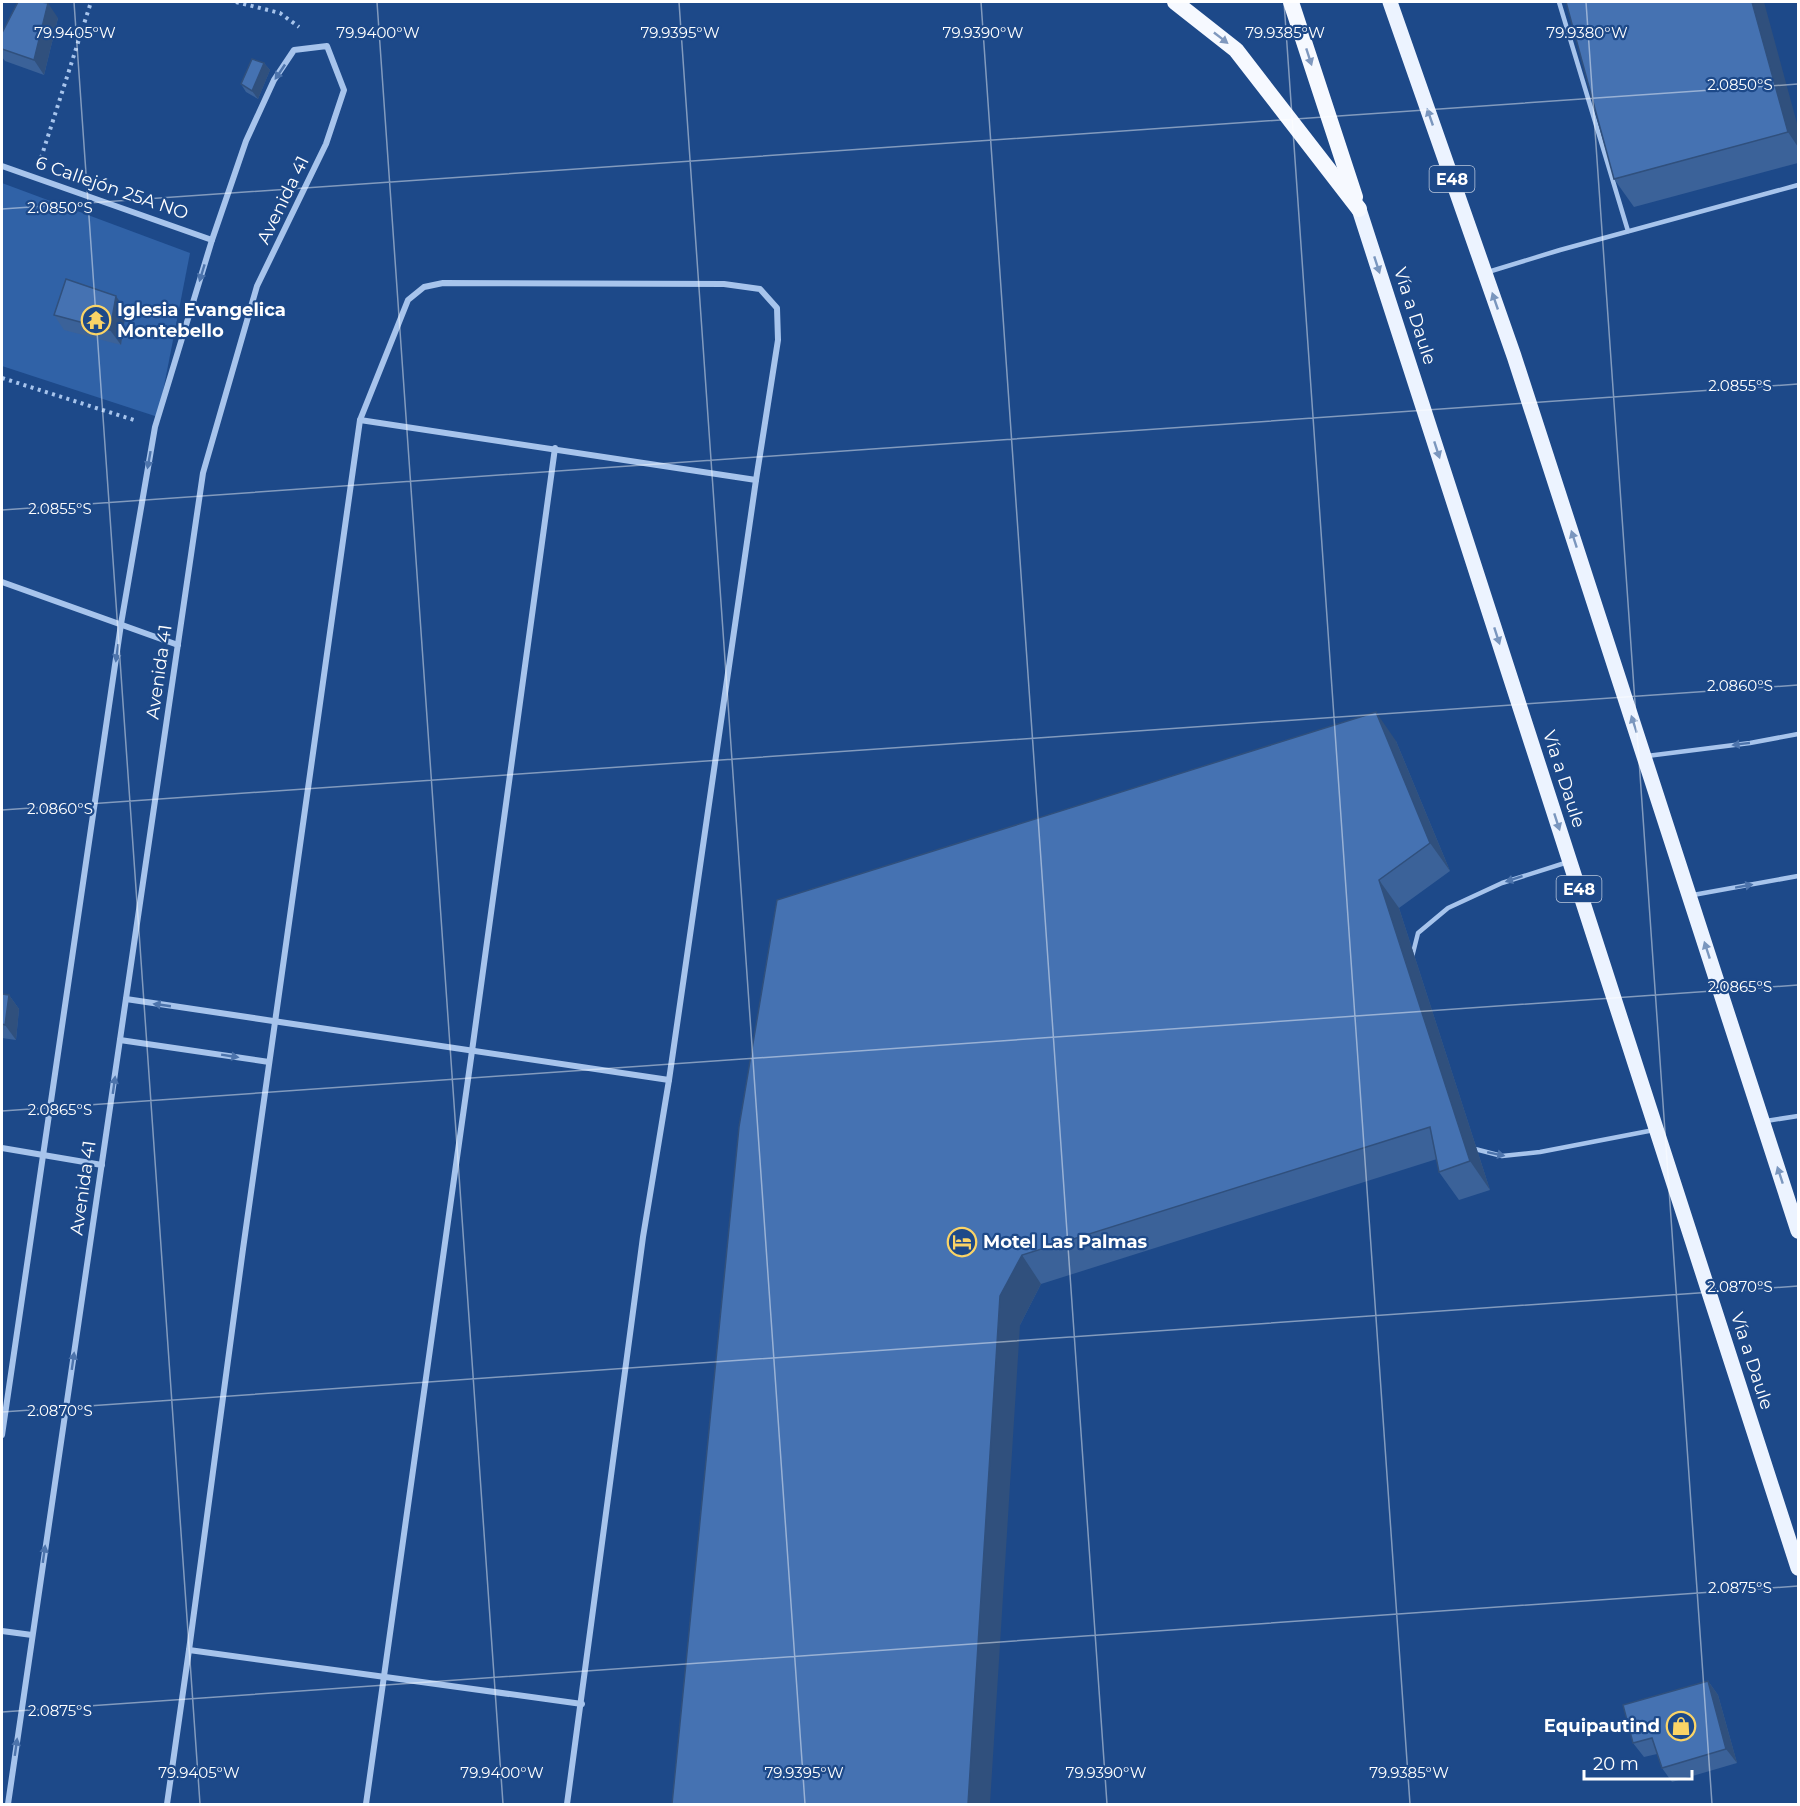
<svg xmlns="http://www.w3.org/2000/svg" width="1800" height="1806" viewBox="0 0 1800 1806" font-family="Montserrat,sans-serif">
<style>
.green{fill:#3062a7}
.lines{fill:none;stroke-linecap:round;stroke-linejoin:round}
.path{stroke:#a7c4ec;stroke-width:4;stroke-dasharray:3 4.5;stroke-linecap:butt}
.service{stroke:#a7c4ec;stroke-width:4.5}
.minor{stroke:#a7c4ec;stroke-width:6}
.primary{stroke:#ecf3ff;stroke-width:15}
.trunk{stroke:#f6f9ff;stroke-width:16}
.wall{fill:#3b6299}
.shaded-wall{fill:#30507d}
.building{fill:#4572b2;stroke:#30507d;stroke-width:1.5}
.oneway{fill:#7f98be}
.oneway2{fill:#4d74ac}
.oneway3{fill:#7a96be}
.ticks{fill:none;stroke:#fff;stroke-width:1.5;stroke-opacity:0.45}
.labels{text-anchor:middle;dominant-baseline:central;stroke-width:4.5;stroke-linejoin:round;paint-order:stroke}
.shield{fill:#1d4989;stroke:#bbc8dc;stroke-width:1.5}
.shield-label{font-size:16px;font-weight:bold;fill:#fff}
.street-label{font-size:18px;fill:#fff;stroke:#1d4989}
.poi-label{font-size:18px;font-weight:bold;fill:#fff;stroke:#1d4989;text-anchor:start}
.ticks-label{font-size:15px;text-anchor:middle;fill:#fff;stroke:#1d4989;stroke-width:4.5;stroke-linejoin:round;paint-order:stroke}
</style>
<rect width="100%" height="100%" fill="#1d4989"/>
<polygon class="green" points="2,183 190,253 158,417 2,366"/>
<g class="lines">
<g class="path">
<polyline points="236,2 280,13 299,27"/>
<polyline points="41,158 91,2"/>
<polyline points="2,378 134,420"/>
</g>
<g class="service">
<polyline points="1559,2 1628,231"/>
<polyline points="1488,272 1560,250 1798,185"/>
<polyline points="1647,756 1750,743 1798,734"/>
<polyline points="1693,895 1798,876"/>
<polyline points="1412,957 1418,933 1448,908 1502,883 1568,862"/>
<polyline points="1766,1121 1798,1116"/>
<polyline points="1472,1145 1475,1149 1502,1156 1540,1152 1654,1130"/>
</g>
<g class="minor">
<polyline points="2,166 212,240"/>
<polyline points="360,420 756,480"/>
<polyline points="2,582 178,645"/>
<polyline points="126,999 669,1080"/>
<polyline points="120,1040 269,1062"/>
<polyline points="2,1148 102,1165"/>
<polyline points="2,1435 121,624 155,427 212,240 246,141 274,80 294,50 327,46 344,90 326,144 257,286 203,473 8,1804"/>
<polyline points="2,1631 32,1635"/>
<polyline points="189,1650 582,1704"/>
<polyline points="167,1804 189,1650 243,1249 360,420 408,300 424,287 443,283 724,284 760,289 777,308 778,340 756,480 669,1080 643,1237 567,1804"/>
<polyline points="366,1804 472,1051 555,448"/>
</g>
<g class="primary">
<polyline points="1390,2 1514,356 1798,1231"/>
<polyline points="1359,209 1798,1568"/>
</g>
<g class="trunk">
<polyline points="1175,2 1236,50 1359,209"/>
<polyline points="1291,2 1355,197"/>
</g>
</g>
<g class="wall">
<polygon points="58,18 44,75 5,61 2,57 2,33"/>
<polygon points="264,63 270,70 258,99 246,92 241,84"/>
<polygon points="1798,127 1798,163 1634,207 1614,179"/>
<polygon points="126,311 121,345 64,330 54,315"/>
<polygon points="1396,741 1450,871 1399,908 1490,1190 1459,1200 1439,1172 1437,1159 1041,1284 1020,1325 739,1127"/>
<polygon points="2,994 9,995 19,1009 16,1040 2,1038"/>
<polygon points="1708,1681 1718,1695 1737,1763 1672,1782 1662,1768 1657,1754 1644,1757 1633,1743"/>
</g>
<g class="shaded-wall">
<polygon points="1752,2 1764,2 1798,127 1798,147 1788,132"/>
<polygon points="48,3 58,18 44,75 34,60"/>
<polygon points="264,63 270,70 258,99 252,91"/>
<polygon points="116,296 126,311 121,345 110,330"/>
<polygon points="1376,712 1396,741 1450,871 1430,843"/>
<polygon points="1379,880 1399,908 1490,1190 1470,1161"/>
<polygon points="9,995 19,1009 16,1040 5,1025"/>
<polygon points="1022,1255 1041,1284 1020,1325 990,1804 968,1804 1000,1296"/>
<polygon points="1708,1681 1718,1695 1737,1763 1726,1749"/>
</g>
<g class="building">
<polygon points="18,2 41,2 48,3 34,60 2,49 2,33"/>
<polygon points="1566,2 1752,2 1788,132 1614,179"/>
<polygon points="252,59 264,63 252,91 241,84"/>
<polygon points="66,279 116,296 110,330 54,315"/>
<polygon points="1376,712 1430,843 1379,880 1470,1161 1439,1172 1430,1127 1022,1255 1000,1296 968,1804 672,1804 739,1127 777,900"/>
<polygon points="2,994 9,995 5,1025 2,1024"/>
<polygon points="1708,1681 1726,1749 1662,1768 1652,1738 1633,1743 1623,1705"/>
</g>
<defs><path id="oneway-solid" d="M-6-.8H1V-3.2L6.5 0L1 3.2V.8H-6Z" transform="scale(1.5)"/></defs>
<g class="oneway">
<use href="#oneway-solid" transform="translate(1221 38) rotate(38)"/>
<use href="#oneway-solid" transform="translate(1309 57) rotate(72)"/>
</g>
<g class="oneway2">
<use href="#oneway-solid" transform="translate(280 72) rotate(124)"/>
<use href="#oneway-solid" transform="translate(202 273) rotate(107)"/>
<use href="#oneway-solid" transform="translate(149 460) rotate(100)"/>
<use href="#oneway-solid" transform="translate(117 653) rotate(98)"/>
<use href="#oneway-solid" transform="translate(1741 744) rotate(173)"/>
<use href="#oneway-solid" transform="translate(1514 879) rotate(162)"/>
<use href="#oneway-solid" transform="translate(1744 886) rotate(-10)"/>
<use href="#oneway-solid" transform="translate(162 1005) rotate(-172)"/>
<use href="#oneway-solid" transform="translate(230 1056) rotate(9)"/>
<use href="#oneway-solid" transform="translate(114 1085) rotate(-82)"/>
<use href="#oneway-solid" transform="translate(1496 1154) rotate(12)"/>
<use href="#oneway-solid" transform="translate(73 1361) rotate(-82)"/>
<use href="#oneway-solid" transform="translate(44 1554) rotate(-82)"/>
<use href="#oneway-solid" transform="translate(16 1747) rotate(-82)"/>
</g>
<g class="oneway3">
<use href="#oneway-solid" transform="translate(1430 117) rotate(-109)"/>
<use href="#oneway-solid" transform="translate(1377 265) rotate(72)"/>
<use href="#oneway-solid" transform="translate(1495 301) rotate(-109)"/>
<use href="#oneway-solid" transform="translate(1437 450) rotate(72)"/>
<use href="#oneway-solid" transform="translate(1574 539) rotate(-108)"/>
<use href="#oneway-solid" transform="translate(1497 636) rotate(72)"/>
<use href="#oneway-solid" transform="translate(1634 724) rotate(-108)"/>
<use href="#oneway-solid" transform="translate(1557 822) rotate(72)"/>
<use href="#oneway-solid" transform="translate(1707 950) rotate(-108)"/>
<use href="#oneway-solid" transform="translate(1780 1175) rotate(-108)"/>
</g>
<path class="ticks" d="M 74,2 L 200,1804M 377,2 L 503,1804M 679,2 L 805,1804M 981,2 L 1107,1804M 1284,2 L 1410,1804M 1586,2 L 1712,1804M 2,209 L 1798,84M 2,510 L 1798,384M 2,810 L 1798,685M 2,1111 L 1798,985M 2,1412 L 1798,1286M 2,1712 L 1798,1586"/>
<defs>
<g id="temple-ring" transform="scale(1.5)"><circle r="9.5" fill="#1d4989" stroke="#fbd466" stroke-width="1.5"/><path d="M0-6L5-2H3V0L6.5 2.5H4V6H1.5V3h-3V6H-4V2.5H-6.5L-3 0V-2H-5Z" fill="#fbd466"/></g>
<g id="hotel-ring" transform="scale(1.5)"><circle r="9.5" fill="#1d4989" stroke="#fbd466" stroke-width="1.5"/><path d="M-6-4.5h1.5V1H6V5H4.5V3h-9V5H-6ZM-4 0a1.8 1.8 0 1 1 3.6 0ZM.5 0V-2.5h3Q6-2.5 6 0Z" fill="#fbd466"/></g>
<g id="shop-ring" transform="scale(1.5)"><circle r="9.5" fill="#1d4989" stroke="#fbd466" stroke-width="1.5"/><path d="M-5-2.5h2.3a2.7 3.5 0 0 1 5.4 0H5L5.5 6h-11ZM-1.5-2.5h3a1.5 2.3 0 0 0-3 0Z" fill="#fbd466"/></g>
</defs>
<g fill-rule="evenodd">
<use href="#temple-ring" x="96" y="320"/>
<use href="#hotel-ring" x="962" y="1242"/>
<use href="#shop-ring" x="1681" y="1726"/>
</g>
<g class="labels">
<g class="shield">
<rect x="1429.5" y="166" width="45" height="26" rx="4.5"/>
<rect x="1556.5" y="876" width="45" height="26" rx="4.5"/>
</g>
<g class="shield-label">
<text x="1452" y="179">E48</text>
<text x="1579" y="889">E48</text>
</g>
<g class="street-label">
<text transform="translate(112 188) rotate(19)">6 Callejón 25A NO</text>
<text transform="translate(283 200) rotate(-64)">Avenida 41</text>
<text transform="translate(1415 316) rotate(72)">Vía a Daule</text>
<text transform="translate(159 672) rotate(-82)">Avenida 41</text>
<text transform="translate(1564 779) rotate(72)">Vía a Daule</text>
<text transform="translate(83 1188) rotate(-82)">Avenida 41</text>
<text transform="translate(1752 1361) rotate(72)">Vía a Daule</text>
</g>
<g class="poi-label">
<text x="117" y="310">Iglesia Evangelica<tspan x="117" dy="21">Montebello</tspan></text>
<text x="983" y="1242">Motel Las Palmas</text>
<text x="1660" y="1726" text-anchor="end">Equipautind</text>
</g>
</g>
<g class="ticks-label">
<text x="75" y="38">79.9405°W</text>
<text x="378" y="38">79.9400°W</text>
<text x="680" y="38">79.9395°W</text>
<text x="983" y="38">79.9390°W</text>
<text x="1285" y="38">79.9385°W</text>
<text x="1587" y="38">79.9380°W</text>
<text x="1740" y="90">2.0850°S</text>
<text x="60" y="213">2.0850°S</text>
<text x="1740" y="391">2.0855°S</text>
<text x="60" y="514">2.0855°S</text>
<text x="1740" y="691">2.0860°S</text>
<text x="60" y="814">2.0860°S</text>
<text x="1740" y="992">2.0865°S</text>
<text x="60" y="1115">2.0865°S</text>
<text x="1740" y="1292">2.0870°S</text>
<text x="60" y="1416">2.0870°S</text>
<text x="1740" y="1593">2.0875°S</text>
<text x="60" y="1716">2.0875°S</text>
<text x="199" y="1778">79.9405°W</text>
<text x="502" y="1778">79.9400°W</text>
<text x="804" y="1778">79.9395°W</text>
<text x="1106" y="1778">79.9390°W</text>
<text x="1409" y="1778">79.9385°W</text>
</g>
<rect width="1800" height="1806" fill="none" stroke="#ffffff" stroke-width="6"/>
<path d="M1584 1770v9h108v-9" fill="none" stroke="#ffffff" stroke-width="3"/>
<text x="1593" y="1770" font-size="18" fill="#ffffff" stroke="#1d4989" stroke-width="4.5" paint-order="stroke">20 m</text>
</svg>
